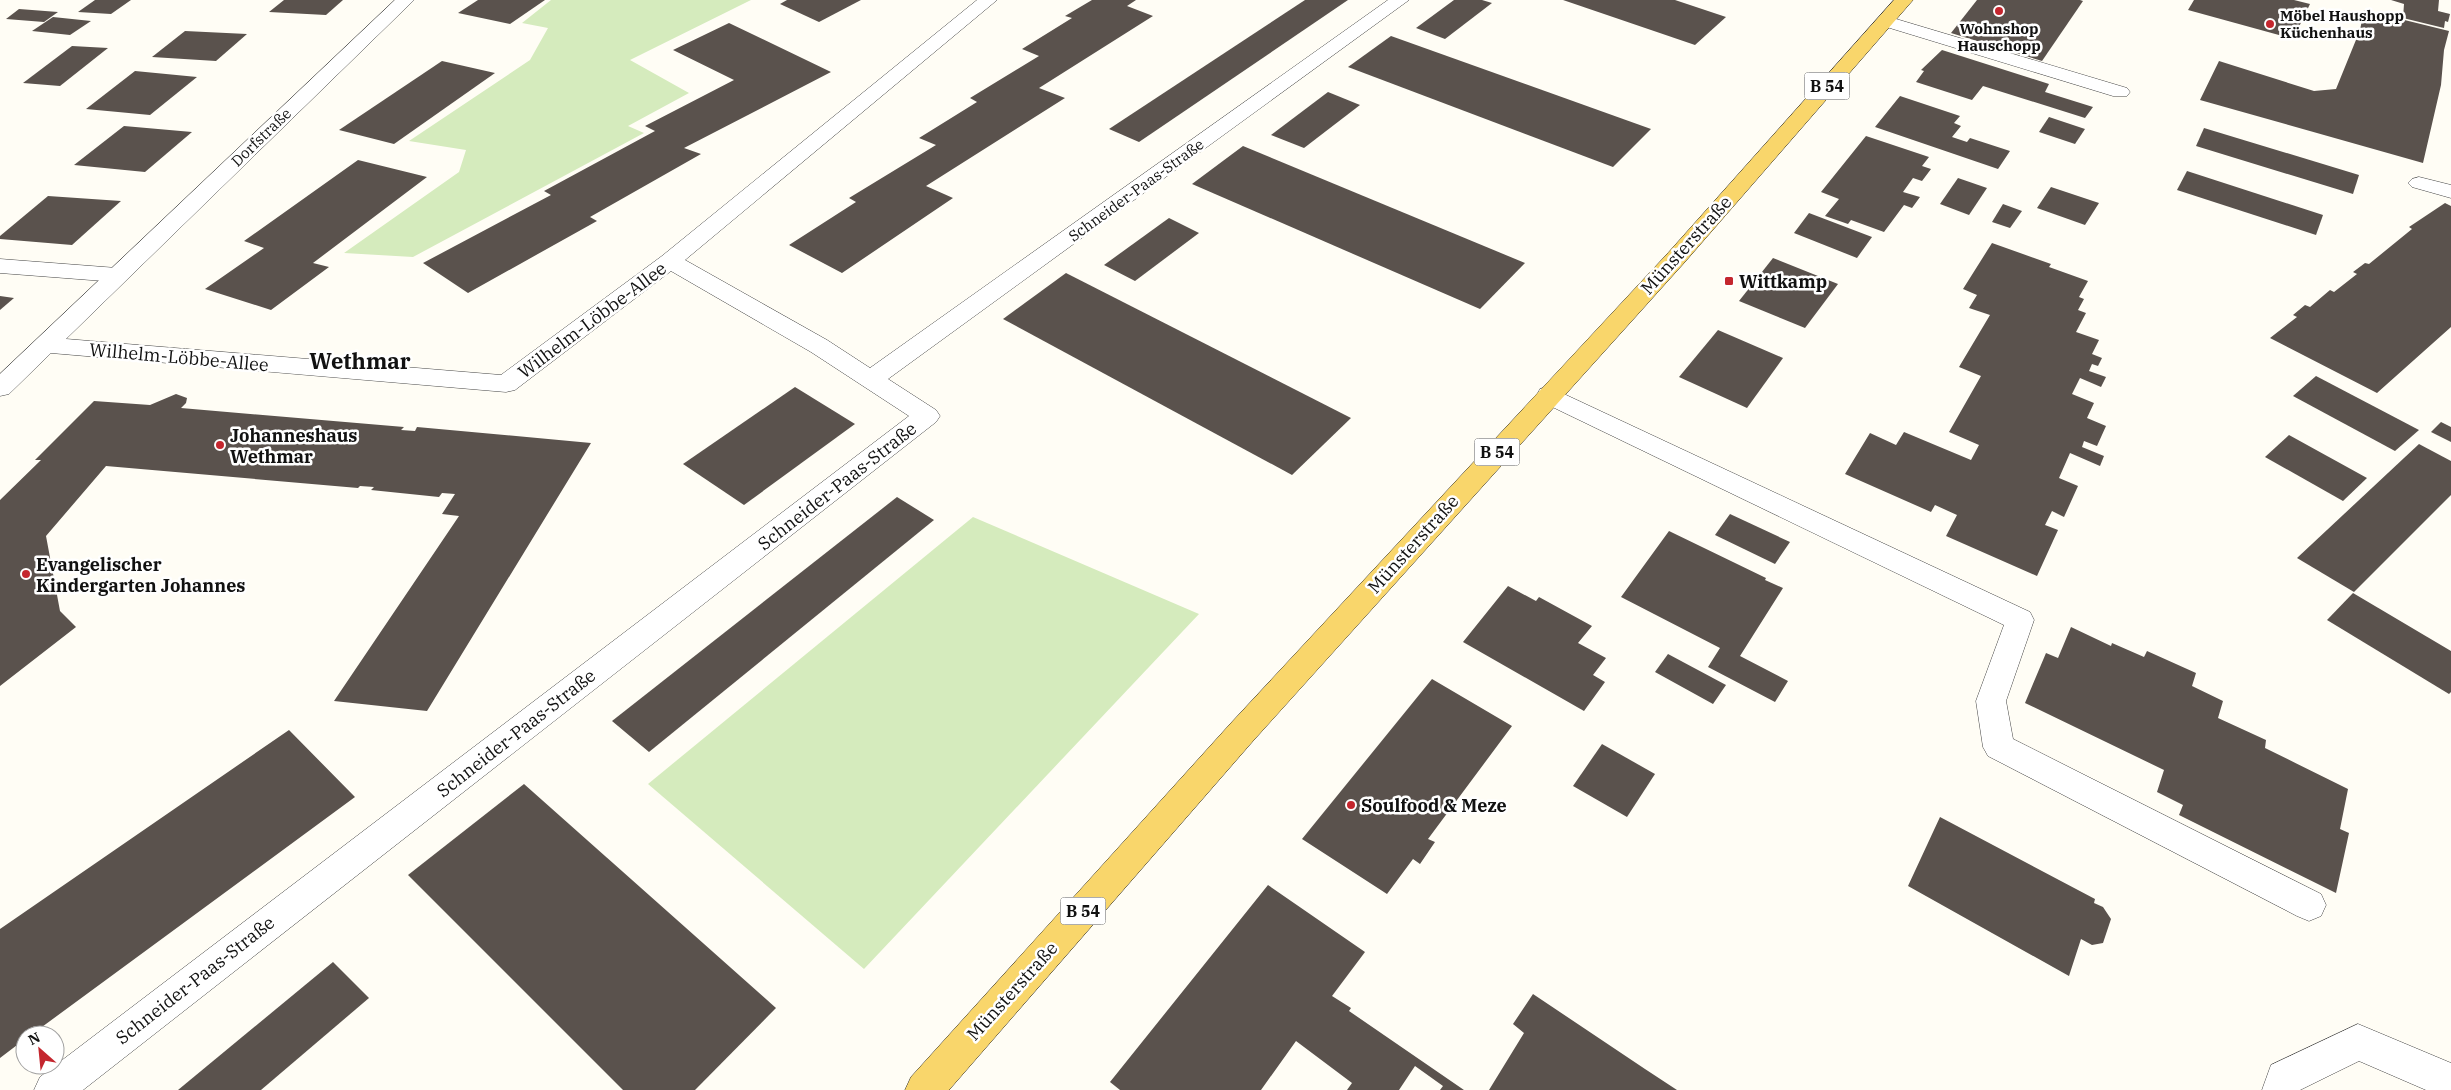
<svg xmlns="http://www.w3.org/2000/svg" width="2451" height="1090" viewBox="0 0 2451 1090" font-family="'IBM Plex Serif',serif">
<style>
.green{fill:#d5ebbd}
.building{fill:#5a524d}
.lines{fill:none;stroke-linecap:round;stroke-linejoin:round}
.lane-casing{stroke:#444;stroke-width:1}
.street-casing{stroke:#444;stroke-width:1}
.primary-casing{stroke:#222;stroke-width:1}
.lane{fill:#fff;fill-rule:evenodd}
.street{fill:#fff;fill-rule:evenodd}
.primary{fill:#f9d66b;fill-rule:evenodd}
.poi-dot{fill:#c4262e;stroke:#fff;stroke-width:2}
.labels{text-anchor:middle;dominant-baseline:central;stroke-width:5;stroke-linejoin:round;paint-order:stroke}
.far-poi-label{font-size:15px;font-weight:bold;fill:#111;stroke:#fff;text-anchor:start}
.far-street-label{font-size:15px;fill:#111;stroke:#fff}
.shield{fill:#fff;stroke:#585858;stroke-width:1}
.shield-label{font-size:16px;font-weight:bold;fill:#111}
.street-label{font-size:18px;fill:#111;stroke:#fff}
.poi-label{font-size:18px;font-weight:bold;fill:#111;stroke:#fff;text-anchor:start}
.district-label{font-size:22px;font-weight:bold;fill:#111;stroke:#fff}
</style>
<rect width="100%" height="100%" fill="#fffdf5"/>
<g class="green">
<polygon points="551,0 751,0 630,60 689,93 628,126 644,133 413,257 344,253 459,172 466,150 409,141 530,60 548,28 522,23"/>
<polygon points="973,517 1199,614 864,969 648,784"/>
</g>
<g class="building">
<polygon points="95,0 131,0 111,14 78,12"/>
<polygon points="284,0 343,0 326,15 269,12"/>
<polygon points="478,0 545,0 510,24 458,13"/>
<polygon points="787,0 861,0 819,22 780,4"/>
<polygon points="1092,0 1136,0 1127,6 1153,16 1039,88 1065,98 926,186 953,198 842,273 789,245 856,202 849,198 936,145 919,138 977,102 970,98 1039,56 1022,49 1072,18 1065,16"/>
<polygon points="1305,0 1348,0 1139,142 1109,129"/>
<polygon points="1454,0 1482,0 1492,3 1445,39 1416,28"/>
<polygon points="1563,0 1675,0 1726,17 1695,45"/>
<polygon points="1977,0 2080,0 2083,1 2042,61 1951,33"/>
<polygon points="2194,0 2294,0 2310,4 2293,39 2188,10"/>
<polygon points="2391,0 2439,0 2438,11 2450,14 2448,22 2445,21 2444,28 2403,18 2404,4"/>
<polygon points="19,9 58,12 44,22 6,19"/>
<polygon points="2364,10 2449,31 2444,50 2441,85 2423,163 2200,100 2219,61 2314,91 2336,89 2360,30"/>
<polygon points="53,17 91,21 70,35 32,31"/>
<polygon points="729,23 831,72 684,148 701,154 590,217 597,221 468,293 423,263 551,195 544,191 655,131 645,126 734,80 673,50"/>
<polygon points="185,31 247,34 216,61 152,57"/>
<polygon points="1391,36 1651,129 1613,167 1348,67"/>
<polygon points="72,46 108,48 60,86 23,83"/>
<polygon points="1942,50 2049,84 2045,92 2093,107 2085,118 1983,86 1972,100 1916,82 1924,71 1921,70"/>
<polygon points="442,61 495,73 394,144 339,130"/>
<polygon points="135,71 197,77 150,115 86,109"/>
<polygon points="1328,92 1360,105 1304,148 1271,135"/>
<polygon points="1900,96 1960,116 1954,123 1961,126 1952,137 1967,142 1970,138 2010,151 1998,169 1875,127"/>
<polygon points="2049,117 2085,129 2075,144 2039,132"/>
<polygon points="124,126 192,132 145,172 74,165"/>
<polygon points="2204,128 2359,175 2353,194 2196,146"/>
<polygon points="1866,136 1929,157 1922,166 1931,169 1922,181 1913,178 1903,192 1920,197 1912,208 1904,205 1884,232 1851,220 1848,224 1825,216 1839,199 1821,192"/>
<polygon points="1243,146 1525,263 1480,309 1192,184"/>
<polygon points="358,160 427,177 313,263 329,267 271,310 205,289 264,248 244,241"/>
<polygon points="2187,171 2323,215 2316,235 2177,190"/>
<polygon points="1958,178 1987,188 1969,215 1940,204"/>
<polygon points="2051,187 2099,203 2085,225 2037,208"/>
<polygon points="48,196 121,201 72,245 0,239 0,236"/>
<polygon points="2445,203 2451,206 2451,327 2377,393 2270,338 2297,317 2293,315 2305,305 2310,307 2330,290 2334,292 2357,274 2353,272 2365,263 2369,264 2412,229 2409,227"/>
<polygon points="2003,204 2022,211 2010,228 1992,222"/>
<polygon points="1809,213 1872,237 1857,258 1794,233"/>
<polygon points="1169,218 1199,233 1135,281 1104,265"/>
<polygon points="1992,243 2051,264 2049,267 2088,281 2079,297 2084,299 2078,310 2086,313 2076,332 2099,340 2092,354 2102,358 2098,366 2092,364 2089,371 2106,377 2101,387 2080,378 2072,394 2094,403 2087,418 2106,426 2097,446 2084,441 2082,447 2104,456 2100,466 2070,453 2059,478 2078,486 2064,517 2052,511 2045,525 2058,530 2037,576 1946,536 1957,515 1935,505 1931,512 1845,474 1870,433 1896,445 1904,432 1971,460 1979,445 1949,432 1981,376 1959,367 1990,315 1969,308 1977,295 1963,289"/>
<polygon points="1773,258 1838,284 1805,328 1739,301"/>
<polygon points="1066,273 1351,418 1292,475 1003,319"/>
<polygon points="0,296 14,298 0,310"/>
<polygon points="1718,330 1783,358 1747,408 1679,377"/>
<polygon points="2316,376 2419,430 2395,451 2293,396"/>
<polygon points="795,387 855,424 744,505 683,464"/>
<polygon points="176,394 187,398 186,403 181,408 404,427 401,430 415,431 417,427 591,443 427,711 334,701 459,516 442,514 455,494 442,493 439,497 371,490 374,487 360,486 358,488 106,466 46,536 60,611 76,627 0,686 0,500 41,460 35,460 94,401 150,405"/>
<polygon points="2441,422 2451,427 2451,442 2431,432"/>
<polygon points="2289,435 2367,478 2343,501 2265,457"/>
<polygon points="2419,444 2451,461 2451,495 2354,592 2297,558"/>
<polygon points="897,497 934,520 649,752 612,721"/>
<polygon points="1730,514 1790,542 1775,564 1715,535"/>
<polygon points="1669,531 1766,578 1765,580 1783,588 1740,656 1788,681 1775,702 1708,667 1720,648 1621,597"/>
<polygon points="1508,586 1536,601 1539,597 1592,626 1578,643 1606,658 1593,675 1605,682 1584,711 1463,642"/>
<polygon points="2353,593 2451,651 2451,692 2449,694 2327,620"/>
<polygon points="2071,627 2111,646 2112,643 2144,657 2147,651 2196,673 2192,686 2223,701 2218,718 2266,740 2265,748 2348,789 2340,829 2349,833 2336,893 2179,815 2183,805 2157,792 2164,770 2025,703 2046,653 2058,658"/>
<polygon points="1668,654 1726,685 1713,704 1655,672"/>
<polygon points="1432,679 1512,726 1428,839 1435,842 1420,864 1413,859 1387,894 1302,839"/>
<polygon points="289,730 355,797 31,1035 25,1035 25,1039 0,1058 0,929"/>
<polygon points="1602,744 1655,774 1627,817 1573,786"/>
<polygon points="524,784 776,1008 695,1090 623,1090 408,875"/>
<polygon points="1940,817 2095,899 2094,903 2103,907 2111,919 2103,943 2092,945 2081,939 2069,976 1908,886"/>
<polygon points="1268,885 1365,952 1332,996 1351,1008 1349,1011 1464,1090 1440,1090 1443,1086 1415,1066 1399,1090 1347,1090 1352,1083 1296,1041 1261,1090 1120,1090 1110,1082"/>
<polygon points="333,962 369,998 261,1090 178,1090"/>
<polygon points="1533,994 1645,1069 1677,1090 1489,1090 1524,1033 1513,1024"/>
</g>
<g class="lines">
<g class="lane-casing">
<g id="lane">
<polygon points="1886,16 2127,88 2130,92 2127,96 2113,96 1880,25 1877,21 1880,17"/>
<polygon points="2419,177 2451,185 2451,198 2412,187 2408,183 2412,179"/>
<polygon points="0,259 117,268 125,270 128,275 125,280 117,282 0,273"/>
<polygon points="1549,387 2030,612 2034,620 2006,701 2013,739 2321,894 2326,905 2321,916 2309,921 2297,916 1988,756 1983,747 1976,701 2004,625 1540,401 1537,395 1540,389"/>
</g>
</g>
<g class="street-casing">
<g id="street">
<polygon points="395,0 414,0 66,339 501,375 662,256 977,0 997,0 685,260 827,340 870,368 1388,0 1409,0 888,379 936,410 940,416 936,422 83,1090 34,1090 40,1077 909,416 811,352 671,271 515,390 506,392 51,353 9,394 0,396 0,374"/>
<polygon points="2358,1024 2451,1063 2451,1090 2426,1090 2359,1061 2300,1090 2262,1090 2271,1065"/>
</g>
</g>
<g class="primary-casing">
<polygon id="primary" points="1894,0 1913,0 1684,263 1253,741 949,1090 905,1090 911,1077 1231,723 1668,253"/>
</g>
<use href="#lane" class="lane"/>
<use href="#street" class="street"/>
<use href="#primary" class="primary"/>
</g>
<g class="poi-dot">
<circle cx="1999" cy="11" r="5"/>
<circle cx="2270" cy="24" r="5"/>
<rect x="1724" y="276" width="10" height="10" rx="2.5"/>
<circle cx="220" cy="445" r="5"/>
<circle cx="26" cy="574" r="5"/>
<circle cx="1351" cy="805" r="5"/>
</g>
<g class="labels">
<g class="far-poi-label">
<text x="2280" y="15">Möbel Haushopp<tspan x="2280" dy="17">Küchenhaus</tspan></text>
<text x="1999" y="28" text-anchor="middle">Wohnshop<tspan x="1999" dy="17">Hauschopp</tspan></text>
</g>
<g class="far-street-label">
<text transform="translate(261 137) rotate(-44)">Dorfstraße</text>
<text transform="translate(1136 190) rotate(-36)">Schneider-Paas-Straße</text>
</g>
<g class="shield">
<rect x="1804.5" y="72.5" width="45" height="27" rx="4"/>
<rect x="1474.5" y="438.5" width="45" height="27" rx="4"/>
<rect x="1060.5" y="897.5" width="45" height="27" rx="4"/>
</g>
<g class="shield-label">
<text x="1827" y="86">B 54</text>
<text x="1497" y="452">B 54</text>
<text x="1083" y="911">B 54</text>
</g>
<g class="street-label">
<text transform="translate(1686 245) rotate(-48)">Münsterstraße</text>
<text transform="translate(592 320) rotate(-37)">Wilhelm-Löbbe-Allee</text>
<text transform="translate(179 357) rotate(5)">Wilhelm-Löbbe-Allee</text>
<text transform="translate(837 486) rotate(-38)">Schneider-Paas-Straße</text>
<text transform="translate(1413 544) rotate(-48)">Münsterstraße</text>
<text transform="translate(516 733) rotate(-38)">Schneider-Paas-Straße</text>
<text transform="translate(195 980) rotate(-38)">Schneider-Paas-Straße</text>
<text transform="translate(1012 991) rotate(-48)">Münsterstraße</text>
</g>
<g class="poi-label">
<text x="1739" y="281">Wittkamp</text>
<text x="230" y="435">Johanneshaus<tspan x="230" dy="21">Wethmar</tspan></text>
<text x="36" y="564">Evangelischer<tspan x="36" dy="21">Kindergarten Johannes</tspan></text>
<text x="1361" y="805">Soulfood &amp; Meze</text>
</g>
<g class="district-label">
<text x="360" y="360">Wethmar</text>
</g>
</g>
<g transform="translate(40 1050) rotate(333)"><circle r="24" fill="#ffffff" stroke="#a0a0a0"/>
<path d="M0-4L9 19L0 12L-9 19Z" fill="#c4262e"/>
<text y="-8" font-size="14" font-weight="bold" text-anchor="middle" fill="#111111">N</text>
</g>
</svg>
